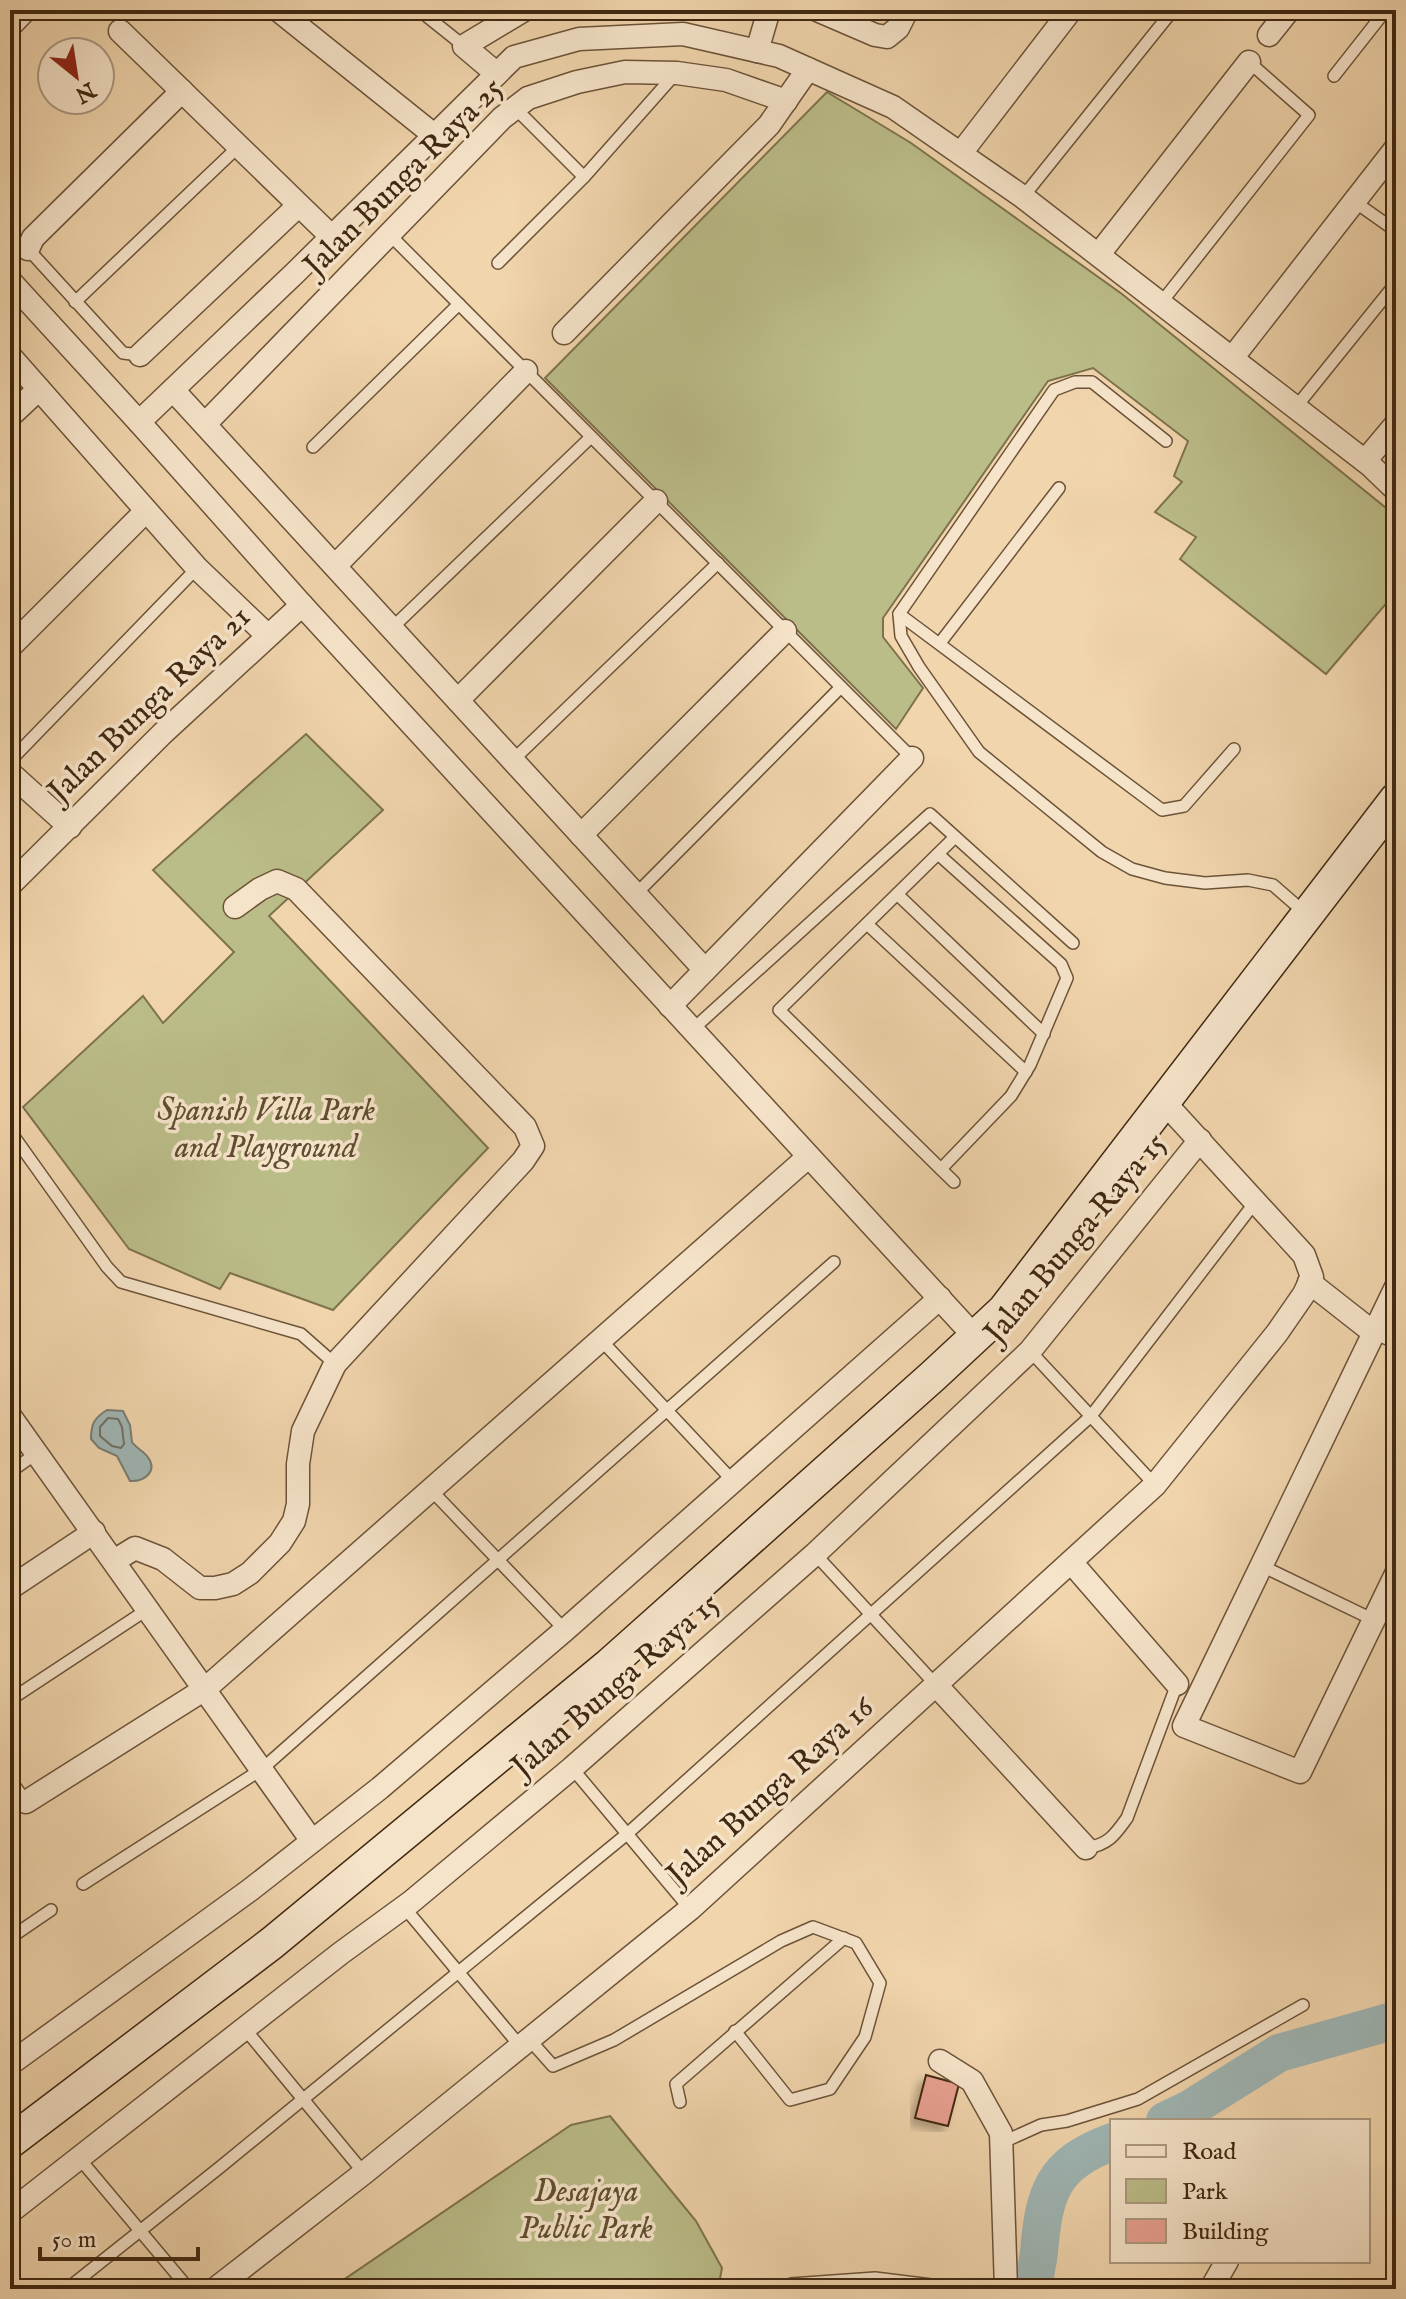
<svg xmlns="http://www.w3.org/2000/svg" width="1406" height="2299" viewBox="0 0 1406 2299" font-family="'IM FELL English',serif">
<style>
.green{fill:#bbbd89;stroke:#7e724d;stroke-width:2}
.water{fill:#9fb6b5;stroke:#797d73;stroke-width:2}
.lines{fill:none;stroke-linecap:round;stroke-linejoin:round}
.shore{stroke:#706f63;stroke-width:2}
.river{stroke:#9fb6b5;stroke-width:38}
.building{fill:#e9a091;stroke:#402811;stroke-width:2;filter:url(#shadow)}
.lane-casing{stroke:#6c5338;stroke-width:14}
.street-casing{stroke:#6c5338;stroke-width:25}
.secondary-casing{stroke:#402811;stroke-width:35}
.lane{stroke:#f6e4ca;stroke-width:11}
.street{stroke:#f6e4ca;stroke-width:22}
.secondary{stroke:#f6e4ca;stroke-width:32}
.labels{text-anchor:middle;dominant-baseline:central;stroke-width:7;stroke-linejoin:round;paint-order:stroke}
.street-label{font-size:32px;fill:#402811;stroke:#f6e4ca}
.park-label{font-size:32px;font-style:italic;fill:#5f4d2f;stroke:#f6e4ca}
</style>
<defs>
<filter id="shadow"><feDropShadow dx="-6" dy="6" stdDeviation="4" flood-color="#0004"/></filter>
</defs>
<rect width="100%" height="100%" fill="#f1d5ad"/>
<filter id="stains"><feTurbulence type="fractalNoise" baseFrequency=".0025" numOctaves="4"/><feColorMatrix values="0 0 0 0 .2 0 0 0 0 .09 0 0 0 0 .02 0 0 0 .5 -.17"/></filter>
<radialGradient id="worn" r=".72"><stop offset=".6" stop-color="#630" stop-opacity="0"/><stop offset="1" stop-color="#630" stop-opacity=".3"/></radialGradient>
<g class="green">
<polygon points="827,92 911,143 1122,294 1396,516 1396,592 1326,674 1180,559 1196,537 1155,512 1182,482 1174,476 1188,441 1093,368 1048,381 883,618 883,637 923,688 896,729 545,378"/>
<polygon points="306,734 383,810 269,916 488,1148 333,1310 230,1273 220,1289 129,1249 23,1107 143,996 163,1023 234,952 153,870"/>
<polygon points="610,2116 696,2221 722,2268 718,2289 330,2289 571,2125"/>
</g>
<path class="water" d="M 107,1410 L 123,1411 L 130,1425 L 132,1442 C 136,1448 143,1451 147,1456 C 159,1471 144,1482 130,1481 L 117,1456 L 99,1448 L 91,1439 C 91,1424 94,1418 107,1410 Z"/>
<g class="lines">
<polygon class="shore" points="108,1418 118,1419 122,1427 124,1444 121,1448 112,1446 100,1436 100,1427"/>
<g class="river">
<polyline points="1165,2121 1188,2110 1279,2053 1396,2020"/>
<path d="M 1035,2289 C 1033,2277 1038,2264 1039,2252 C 1044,2193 1052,2164 1112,2142"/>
</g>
</g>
<polygon class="building" points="926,2075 959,2084 948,2126 915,2118"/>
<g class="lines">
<g class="lane-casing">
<g id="lane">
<polyline points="419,10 464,46"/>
<polyline points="10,34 33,10"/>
<polyline points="1334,76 1386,10"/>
<polyline points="515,108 584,177"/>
<polyline points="1023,197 1173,10"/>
<polyline points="1355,202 1396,231"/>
<polyline points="389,234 912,758"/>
<polyline points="28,249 123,353 140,355"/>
<polyline points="498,263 584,177 676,73"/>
<polyline points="75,302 238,147"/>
<polyline points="1161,303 1309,115 1249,62"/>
<polyline points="1296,407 1396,283"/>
<polyline points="1166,441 1092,382 1075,382 1054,390 899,614 901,636 919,667 979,752 1102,852 1132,869 1165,878 1205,883 1248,880 1273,885 1304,912"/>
<polyline points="313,447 459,304"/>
<polyline points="899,614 1162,810 1184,806 1234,749"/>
<polyline points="392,628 591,437"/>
<polyline points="940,643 1059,488"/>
<polyline points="513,760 718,563"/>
<polyline points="10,761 197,568"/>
<polyline points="938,854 1061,964 1067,978 1030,1065 1011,1096 941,1169"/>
<polyline points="636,894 841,687"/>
<polyline points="897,894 1044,1034"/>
<polyline points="867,924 1026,1072"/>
<polyline points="692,1030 930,814 1073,943"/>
<polyline points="10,1131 107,1267 121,1282 301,1334 335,1364"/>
<polyline points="954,1182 779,1010 955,837"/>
<polyline points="1374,1333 1396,1343"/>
<polyline points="601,1340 733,1481"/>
<polyline points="1030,1351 1155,1485"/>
<polyline points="10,1472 37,1453"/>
<polyline points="432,1491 565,1630"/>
<polyline points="815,1554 936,1685"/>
<polyline points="1262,1566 1374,1620"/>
<polyline points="10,1700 148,1609"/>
<polyline points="572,1768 690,1909"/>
<polyline points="10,1779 26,1802"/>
<path d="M 1086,1848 C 1108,1845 1115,1835 1127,1818 L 1177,1684"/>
<polyline points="83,1884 262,1769 834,1262"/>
<polyline points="404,1907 520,2046"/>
<polyline points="10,1938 51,1910"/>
<polyline points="245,2029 364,2173"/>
<polyline points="529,2039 553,2066 614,2040 781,1941 813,1927 856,1943 880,1983 865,2037 830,2089 790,2100 735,2031"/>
<polyline points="680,2102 676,2084 844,1938"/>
<polyline points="1001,2143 1041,2125 1067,2121 1138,2099 1303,2005"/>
<polyline points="79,2158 189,2289"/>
<polyline points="791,2284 875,2278 964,2289"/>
<polyline points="67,2289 219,2168 627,1834 1091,1416 1256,1201"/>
</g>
</g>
<g class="street-casing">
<g id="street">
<polyline points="278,10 434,135"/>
<polyline points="817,10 875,35 887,37 898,28 907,10"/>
<polyline points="120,31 332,237"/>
<polyline points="1269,35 1289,10"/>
<polyline points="757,51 769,10"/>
<polyline points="497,74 464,46 524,10"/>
<polyline points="961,153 1071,10"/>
<polyline points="28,249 33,238 182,91"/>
<polyline points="1099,254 1249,62"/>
<polyline points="10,281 139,422 302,605 975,1337"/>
<polyline points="564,333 769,125 808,69"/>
<polyline points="140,355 298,206"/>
<polyline points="10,356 197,568 267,635"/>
<polyline points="1233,357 1396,148"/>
<polyline points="173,390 705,970"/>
<polyline points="10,416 39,389"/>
<polyline points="139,422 296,272 514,57 579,39 683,34 779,56 893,107 1023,197 1370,465 1396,490"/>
<polyline points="205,424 502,118 528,98 577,82 625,72 677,73 726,80 786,101"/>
<polyline points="1365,461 1396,424"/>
<polyline points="335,566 526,371"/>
<polyline points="10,647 146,511"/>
<polyline points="458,700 656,501"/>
<polyline points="10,773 70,827"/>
<polyline points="581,835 785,631"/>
<polyline points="10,885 163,733 302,605"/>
<polyline points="670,1006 912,758"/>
<polyline points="1309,1282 1374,1333"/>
<polyline points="1396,1287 1184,1726 1300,1772 1396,1574"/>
<polyline points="10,1416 312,1841"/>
<polyline points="114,1561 135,1548 163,1559 200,1588 215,1588 233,1584 250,1573 280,1543 294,1521 298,1504 298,1464 303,1431 335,1364 523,1161 533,1146 525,1127 296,889 277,881 260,889 235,907"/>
<polyline points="1071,1562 1177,1684"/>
<polyline points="10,1588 94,1532"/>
<polyline points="936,1685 1086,1848"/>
<polyline points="26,1802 205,1689 808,1157"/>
<polyline points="940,2061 972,2081 1001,2133 1006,2289"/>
<polyline points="10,2064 250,1890 380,1788 565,1630 940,1298"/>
<polyline points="10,2212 341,1953 411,1902 572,1768 815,1554 1030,1351 1200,1140"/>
<polyline points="215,2289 364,2173 690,1909 1155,1485 1277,1333 1304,1294 1312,1277 1304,1255 1164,1102"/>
<polyline points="1211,2289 1227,2261"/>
</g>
</g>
<g class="secondary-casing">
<polyline id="secondary" points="10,2142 272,1943 610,1664 933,1376 1004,1310 1396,799"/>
</g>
<use href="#lane" class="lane"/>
<use href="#street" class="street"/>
<use href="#secondary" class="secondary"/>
</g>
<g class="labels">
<g class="street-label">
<text transform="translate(404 178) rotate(-45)">Jalan Bunga Raya 25</text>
<text transform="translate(150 705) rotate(-44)">Jalan Bunga Raya 21</text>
<text transform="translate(1076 1239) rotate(-50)">Jalan Bunga Raya 15</text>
<text transform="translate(616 1686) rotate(-41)">Jalan Bunga Raya 15</text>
<text transform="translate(771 1792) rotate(-42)">Jalan Bunga Raya 16</text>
</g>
<g class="park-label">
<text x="266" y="1111">Spanish Villa Park<tspan x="266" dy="37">and Playground</tspan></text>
<text x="586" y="2192">Desajaya<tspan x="586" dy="37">Public Park</tspan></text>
</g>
</g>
<rect width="1406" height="2299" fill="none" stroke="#f1d5ad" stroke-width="40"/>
<rect x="12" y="12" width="1382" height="2275" fill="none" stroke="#402811" stroke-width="4"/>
<rect x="20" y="20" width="1366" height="2259" fill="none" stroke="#402811" stroke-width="2"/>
<rect x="1110" y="2119" width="260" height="144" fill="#f6e4ca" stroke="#ad9980" stroke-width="2"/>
<rect x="1126" y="2145" width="40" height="12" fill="#f6e4ca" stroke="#ad9980" stroke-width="2"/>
<text x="1182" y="2159" font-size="24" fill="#402811">Road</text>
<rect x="1126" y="2179" width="40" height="24" fill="#bbbd89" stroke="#ad9980" stroke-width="2"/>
<text x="1182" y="2199" font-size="24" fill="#402811">Park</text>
<rect x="1126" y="2219" width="40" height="24" fill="#e9a091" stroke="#ad9980" stroke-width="2"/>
<text x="1182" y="2239" font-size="24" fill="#402811">Building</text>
<g transform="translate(76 76) rotate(150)"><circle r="38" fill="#f6e4ca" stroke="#ad9980" stroke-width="2"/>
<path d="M0-6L14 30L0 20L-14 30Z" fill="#8f2418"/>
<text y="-12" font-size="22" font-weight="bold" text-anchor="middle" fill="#402811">N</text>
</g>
<path d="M40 2247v12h158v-12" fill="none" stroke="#402811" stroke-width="4"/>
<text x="52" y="2247" font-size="24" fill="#402811" stroke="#f6e4ca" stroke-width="6" paint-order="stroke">50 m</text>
<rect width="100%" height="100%" filter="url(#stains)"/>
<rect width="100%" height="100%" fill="url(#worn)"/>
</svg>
